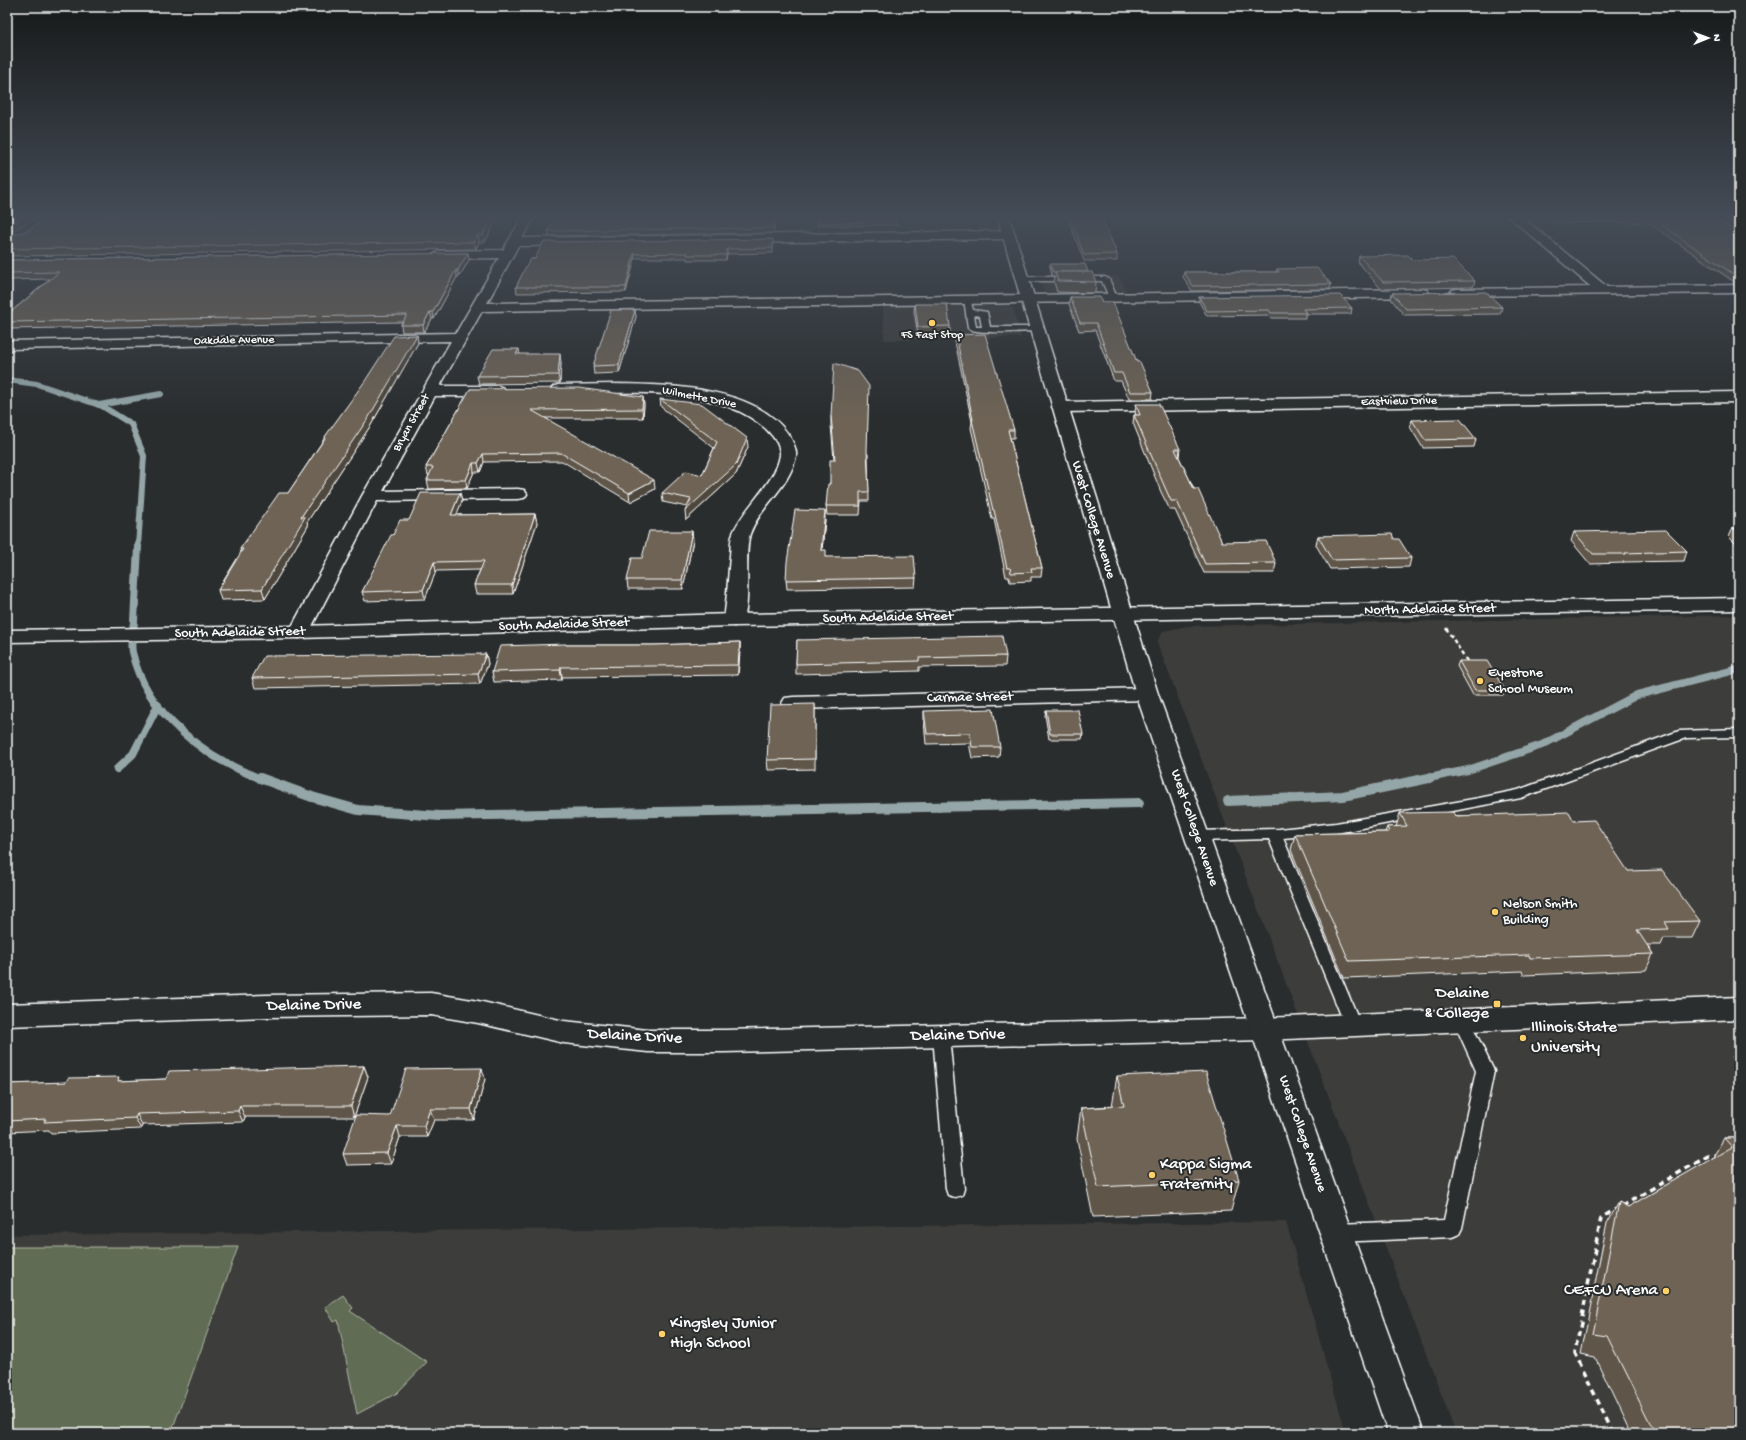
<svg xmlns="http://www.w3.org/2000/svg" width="1746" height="1440" viewBox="0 0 1746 1440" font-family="'Gochi Hand',sans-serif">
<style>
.built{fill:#3e3e3a}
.green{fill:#606c53;stroke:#b0b6a9}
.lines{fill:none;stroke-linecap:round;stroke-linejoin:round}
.stream-far2{stroke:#94a6a8;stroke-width:6}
.stream-far1{stroke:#94a6a8;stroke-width:8}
.stream{stroke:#94a6a8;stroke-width:10}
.service-casing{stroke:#fff;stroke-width:3}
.minor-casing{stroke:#fff;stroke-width:3}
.tertiary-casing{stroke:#fff;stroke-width:3}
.secondary-casing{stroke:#fff;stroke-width:3}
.path-far2{stroke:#fff;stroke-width:2.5;stroke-dasharray:4 3;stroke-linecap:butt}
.path-far1{stroke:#fff;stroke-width:3;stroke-dasharray:4.5 3.5;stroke-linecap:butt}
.path{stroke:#fff;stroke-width:3.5;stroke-dasharray:6 4.5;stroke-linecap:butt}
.service{fill:#2a2d2e;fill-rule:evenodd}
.minor{fill:#2a2d2e;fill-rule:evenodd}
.tertiary{fill:#2a2d2e;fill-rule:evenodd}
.secondary{fill:#2a2d2e;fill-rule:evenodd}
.wall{fill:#5f5649;stroke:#fff}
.shaded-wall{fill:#4d463c;stroke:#fff}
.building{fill:#6e6455;stroke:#fff}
.poi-dot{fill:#ffd166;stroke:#2a2d2e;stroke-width:1.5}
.labels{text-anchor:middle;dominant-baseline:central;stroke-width:4;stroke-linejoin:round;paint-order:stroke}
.far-poi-label{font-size:12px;fill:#fff;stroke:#2a2d2e}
.far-street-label{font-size:12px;fill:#fff;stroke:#2a2d2e}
.street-label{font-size:14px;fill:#fff;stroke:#2a2d2e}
.poi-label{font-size:14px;fill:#fff;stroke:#2a2d2e;text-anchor:start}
.near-poi-label{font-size:17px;fill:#fff;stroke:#2a2d2e;text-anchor:start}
.near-street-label{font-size:17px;fill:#fff;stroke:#2a2d2e}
</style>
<rect width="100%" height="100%" fill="#2a2d2e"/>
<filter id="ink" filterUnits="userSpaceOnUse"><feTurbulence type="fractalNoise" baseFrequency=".025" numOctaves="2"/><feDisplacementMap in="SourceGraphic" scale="8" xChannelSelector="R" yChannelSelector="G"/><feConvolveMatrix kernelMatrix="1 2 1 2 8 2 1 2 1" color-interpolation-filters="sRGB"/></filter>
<g filter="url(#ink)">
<g class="built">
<polygon points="1116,276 1120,278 1128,294 1055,294 1044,291 1039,277"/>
<polygon points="996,303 1004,304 1013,308 1021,337 884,340 883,305"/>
<polygon points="1739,615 1739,1433 1456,1433 1157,642 1163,631 1188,626"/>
<polygon points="1286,1222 1346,1433 7,1433 7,1235"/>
</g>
<g class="green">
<polygon points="7,1247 238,1247 171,1433 7,1433"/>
<polygon points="343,1295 353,1308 350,1311 427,1362 397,1393 357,1414 338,1320 334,1322 325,1307"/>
</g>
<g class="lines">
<g class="stream-far2">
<polyline points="7,380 37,384 102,406 131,424 144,456 138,547"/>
<polyline points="99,405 161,394"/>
</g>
<g class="stream-far1">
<path d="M 138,546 C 137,571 135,597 134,622 C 133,631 130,643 132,652 C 146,714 206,759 262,779"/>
<polyline points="117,769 133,754 158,705"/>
<polyline points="1424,779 1468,770 1542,745 1637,695 1739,669"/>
</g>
<g class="stream">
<polyline points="260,778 312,797 358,810 440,816 1139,803"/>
<polyline points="1228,801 1343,796 1429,778"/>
</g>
<g class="service-casing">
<g id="service">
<polygon points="1019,277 1105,277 1109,279 1117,298 1110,300 1102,281 1022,281 1018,279"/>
<path d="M 964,298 L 970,298 L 973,310 L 987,312 L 990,327 L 1036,327 L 1040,329 L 1036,331 C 1023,331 975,335 968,328 ZM 974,315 L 980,316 L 982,327 L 976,327 Z"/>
<polygon points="1739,729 1739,737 1686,738 1521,798 1336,833 1283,838 1361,1025 1359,1030 1353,1031 1347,1030 1345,1025 1269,839 1196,841 1191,839 1189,836 1191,833 1196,831 1279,829 1336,823 1479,798 1518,790 1679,731"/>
<polygon points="1461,1014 1467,1015 1494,1071 1462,1228 1459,1234 1452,1237 1336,1242 1329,1239 1326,1233 1329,1227 1336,1224 1444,1220 1476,1071 1453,1020 1455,1015"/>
<polygon points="941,1029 947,1031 949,1036 964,1189 962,1195 955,1197 948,1195 946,1189 933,1036 935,1031"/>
</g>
</g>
<g class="minor-casing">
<g id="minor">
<polygon points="523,216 535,216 522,238 1009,231 1015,235 1009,239 518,246 487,303 1422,289 1427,290 1429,293 1427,296 1422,297 482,311 440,386 498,386 503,388 506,391 503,394 498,396 435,396 383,491 518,489 524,490 527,494 524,498 518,499 377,501 309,632 306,636 299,638 292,636 289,632 362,496 451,341 7,349 7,341 456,333 499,258 439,259 433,255 439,251 503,250"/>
<polygon points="1508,216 1521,216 1607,287 1739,285 1739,293 1452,296 1450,293 1452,290 1457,289 1591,287"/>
<path d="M 613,384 C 666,385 754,385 788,434 C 792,440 797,449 796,456 C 790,487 760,506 750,534 C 743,556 753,607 741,624 L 734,626 L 727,624 L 724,620 C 727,599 728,578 730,556 C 731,548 730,540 733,533 C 744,506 776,483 780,455 C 781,445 772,435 766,429 C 715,383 622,393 558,395 L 553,393 L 550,390 L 553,387 L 558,385 Z"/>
<polygon points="1739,392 1739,402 1060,412 1055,410 1052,407 1055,404 1060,402"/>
<polygon points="1147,688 1155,689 1158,694 1155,699 1147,700 793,709 785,708 782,703 785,698 793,697"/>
<polygon points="431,993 478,1001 564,1021 648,1030 724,1030 1265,1018 1739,997 1739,1019 1265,1040 724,1052 648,1052 564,1043 478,1023 431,1015 267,1017 7,1026 7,1004 267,995"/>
</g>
</g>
<g class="tertiary-casing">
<polygon id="tertiary" points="1739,598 1739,610 734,626 299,638 7,642 7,630 299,626 734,614"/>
</g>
<g class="secondary-casing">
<polygon id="secondary" points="997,216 1009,216 1158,694 1424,1433 1388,1433 1136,694"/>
</g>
<polyline class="path-far2" points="1446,628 1469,664"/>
<polyline class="path-far1" points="1733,1056 1739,1065"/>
<g class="path">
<polyline points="1622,1206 1708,1156 1716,1155"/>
<polyline points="1613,1433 1575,1353 1601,1218 1616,1209"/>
</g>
<use href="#service" class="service"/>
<use href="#minor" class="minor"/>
<use href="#tertiary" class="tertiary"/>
<use href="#secondary" class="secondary"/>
</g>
<g class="wall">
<polygon points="47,216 498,216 485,242 479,242 476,249 7,256 7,237 29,230"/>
<polygon points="556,216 775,216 774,233 549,236 548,231"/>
<polygon points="1067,216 1101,216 1117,254 1117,261 1084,261"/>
<polygon points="1546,216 1710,216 1739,233 1739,284 1737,284 1648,222 1555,223"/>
<polygon points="1720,216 1739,216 1739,228"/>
<polygon points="897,222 897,225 817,226 817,223"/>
<polygon points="773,244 773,253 727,254 726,260 687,260 687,258 635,258 626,292 517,293 516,287 531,259"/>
<polygon points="468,253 469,260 459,277 457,277 434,319 432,319 424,332 402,332 401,325 402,322 7,329 7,315 50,279 7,280 7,260"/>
<polygon points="1359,256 1413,260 1475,281 1473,287 1381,289 1358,262"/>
<polygon points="1050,264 1088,272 1096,282 1095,293 1057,292 1054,282 1055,276 1052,276 1050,267"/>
<polygon points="1277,269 1331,284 1330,289 1192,291 1183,277 1184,272 1276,272"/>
<polygon points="1392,293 1502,307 1500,314 1404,315 1391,299"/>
<polygon points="1070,297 1102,302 1137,362 1153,392 1152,399 1129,399 1121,381 1114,381 1095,330 1079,331 1069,304"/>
<polygon points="1199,297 1352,308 1351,314 1305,314 1305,318 1270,318 1268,315 1207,316 1199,302"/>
<polygon points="915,304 950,326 950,334 918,335 914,311"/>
<polygon points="635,310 636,317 619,373 594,374 593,366"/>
<polygon points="417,335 418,343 371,425 307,522 308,526 265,599 221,600 218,590 241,553 240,549 288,493 324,439 324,438"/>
<polygon points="956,335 1014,430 1014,438 1010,438 1042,568 1041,577 1031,577 1031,581 1010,582 1009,577 1006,577 994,519 992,519 971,428 972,422 955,342"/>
<polygon points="561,362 560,383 479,384 477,376"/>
<polygon points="470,389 643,397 644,405 643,418 545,418 655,489 630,502 562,461 484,462 480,472 474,472 467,488 429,489 427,480 429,475 428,475 426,467"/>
<polygon points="660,399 748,447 736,474 686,520 687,507 663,502 662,493 702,475 714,448 661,407"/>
<polygon points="1136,404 1180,449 1179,457 1194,489 1222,542 1276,563 1274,573 1204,573 1175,510 1170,510 1161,492 1133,423 1134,415 1136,415 1135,412"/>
<polygon points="831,416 868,454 869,501 861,501 860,515 827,515 826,506 834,460 831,425"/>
<polygon points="1412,420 1476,439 1474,447 1423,448 1410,427"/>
<polygon points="460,493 462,501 456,515 535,514 537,523 513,594 476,594 474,585 480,570 436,571 425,599 365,601 362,592 393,535 409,520"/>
<polygon points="825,520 822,550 826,557 916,578 915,587 787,589 786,580"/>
<polygon points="1733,528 1739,528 1739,547 1729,537"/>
<polygon points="1574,532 1687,551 1684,561 1623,562 1623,563 1590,564 1571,541"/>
<polygon points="1318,536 1394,539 1411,558 1409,567 1330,569 1316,545"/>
<polygon points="693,540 683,589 628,589 627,580"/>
<polygon points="797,640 1006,656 1005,666 919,667 919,671 796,674 796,664"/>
<polygon points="740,642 740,652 738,675 562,677 562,680 494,682 492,672 567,645 654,645"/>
<polygon points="486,654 488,664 480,684 255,688 252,678"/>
<polygon points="1459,661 1505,690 1503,695 1473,695 1457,666"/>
<polygon points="815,704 815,769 768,770 767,760"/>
<polygon points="1046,710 1083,734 1082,739 1049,739 1045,715"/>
<polygon points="924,711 1000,747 999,757 972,758 969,743 926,744 924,721"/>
<polygon points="1400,813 1574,821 1628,871 1700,921 1692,938 1664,938 1661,945 1647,945 1653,954 1646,970 1524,975 1522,971 1344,978 1291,850 1295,834 1385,832 1387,827 1396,827"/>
<polygon points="364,1066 368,1077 354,1117 245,1117 243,1122 142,1125 141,1129 51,1133 49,1130 7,1132 7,1084 120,1081 166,1079"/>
<polygon points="1117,1076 1239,1180 1231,1211 1093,1217 1077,1139 1081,1108 1112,1106"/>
<polygon points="485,1079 474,1120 434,1120 427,1137 400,1137 391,1164 347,1165 343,1154 390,1116"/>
<polygon points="1724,1138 1739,1138 1739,1433 1631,1433 1595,1357 1581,1354 1607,1223 1619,1202 1628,1207 1712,1159"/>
</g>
<g class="shaded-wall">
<polygon points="25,216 39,216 7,234 7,226"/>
<polygon points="493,216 498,216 485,242 483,235"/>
<polygon points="478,235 479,242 476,249 474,242"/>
<polygon points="727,249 727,254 726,260 726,255"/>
<polygon points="468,253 469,260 459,277 458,270"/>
<polygon points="634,254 635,258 626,292 626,287"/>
<polygon points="456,270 457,277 434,319 433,312"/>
<polygon points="635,310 636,317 619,373 619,365"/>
<polygon points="430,312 432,319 424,332 423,325"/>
<polygon points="417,335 418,343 371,425 307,522 308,526 265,599 262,589 301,517"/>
<polygon points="519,349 520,357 516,354"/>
<polygon points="560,354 561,362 560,383 558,375"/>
<polygon points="643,397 644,405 643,418 642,409"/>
<polygon points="747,438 748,447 736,474 686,520 685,511"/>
<polygon points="483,454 484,462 480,472 478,463"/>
<polygon points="473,463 474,472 467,488 466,480"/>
<polygon points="654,480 655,489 630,502 629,493"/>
<polygon points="460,493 462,501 453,524 451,515"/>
<polygon points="825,511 825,520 821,560 821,550"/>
<polygon points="535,514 537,523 513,594 512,585"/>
<polygon points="692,531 693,540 683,589 682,580"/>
<polygon points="434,562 436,571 425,599 423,590"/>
<polygon points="740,642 740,652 738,675 738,665"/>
<polygon points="486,654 488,664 480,684 478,674"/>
<polygon points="561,667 562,677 562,680 560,670"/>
<polygon points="364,1066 368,1077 354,1117 351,1106"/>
<polygon points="482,1068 485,1079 474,1120 471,1109"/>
<polygon points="240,1106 245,1117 243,1122 238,1111"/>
<polygon points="430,1109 434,1120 427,1137 424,1126"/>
<polygon points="137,1114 142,1125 141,1129 135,1118"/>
<polygon points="397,1126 400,1137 391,1164 387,1153"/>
</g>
<g class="building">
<polygon points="7,216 25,216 7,226"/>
<polygon points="47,216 493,216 483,235 478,235 474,242 7,249 7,237 29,230"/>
<polygon points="556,216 774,216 774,228 548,231"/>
<polygon points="817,216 896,216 897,222 817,223"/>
<polygon points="1070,216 1101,216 1117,254 1084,255"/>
<polygon points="1554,216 1710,216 1739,233 1739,278 1650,217 1556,218"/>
<polygon points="1729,216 1739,216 1739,222"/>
<polygon points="773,239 773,248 727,249 726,255 687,255 688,253 634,254 626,287 516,287 525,268 531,259 535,259 543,242"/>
<polygon points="468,253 458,270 456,270 433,312 430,312 423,325 401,325 407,315 7,322 7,315 59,272 7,273 7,260"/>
<polygon points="1408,255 1413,260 1453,259 1475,281 1383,282 1359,256"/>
<polygon points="1050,264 1085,264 1088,272 1053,272"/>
<polygon points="1317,268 1331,284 1193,286 1184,272 1279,272 1277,269"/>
<polygon points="1055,272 1092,272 1096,282 1058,281"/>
<polygon points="1486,292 1502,307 1406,309 1392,293"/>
<polygon points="1340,295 1352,308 1303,309 1306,313 1271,313 1269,310 1207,311 1199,297"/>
<polygon points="1070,297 1100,297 1102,302 1113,302 1137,362 1140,362 1153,392 1130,392 1122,373 1114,373 1096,323 1080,323"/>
<polygon points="915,304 947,304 950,326 918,327"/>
<polygon points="611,310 635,310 619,365 593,366"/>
<polygon points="985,334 1014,430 1008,430 1042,568 1031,568 1032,572 1011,573 1010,568 1007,568 994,510 993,510 972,420 973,420 956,335"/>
<polygon points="417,335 369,417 301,517 305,517 262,589 218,590 243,549 240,549 279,493 288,493 325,438 324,438 365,381 394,336"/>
<polygon points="493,349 519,349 516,354 560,354 558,375 477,376"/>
<polygon points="834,363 858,371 869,386 867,450 869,492 860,492 860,506 826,506 828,484 830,484 830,460 835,460 831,416"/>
<polygon points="579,388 643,397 642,409 531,410 654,480 629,493 561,453 483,454 478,463 473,463 466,480 427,480 433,467 426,467 470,389"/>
<polygon points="660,399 702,404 747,438 736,465 685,511 691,499 662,493 686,471 702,475 717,442"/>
<polygon points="1136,404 1159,404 1180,449 1175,449 1194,489 1198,489 1222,542 1266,541 1276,563 1205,564 1177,501 1171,501 1163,483 1134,415 1140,415"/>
<polygon points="1460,419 1476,439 1425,440 1412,420"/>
<polygon points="421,493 460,493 451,515 535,514 512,585 474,585 484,561 434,562 423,590 362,592 391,535 393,535 400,520 409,520"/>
<polygon points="795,510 825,511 821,550 826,550 826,557 914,556 916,578 786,580 787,562"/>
<polygon points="1733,528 1739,528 1739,534"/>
<polygon points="1666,530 1687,551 1625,553 1626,554 1593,554 1574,532"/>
<polygon points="649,531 692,531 682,580 627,580 632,558 642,558"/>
<polygon points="1392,534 1394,539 1399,539 1411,558 1332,560 1318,536"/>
<polygon points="1002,636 1006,656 919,658 919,661 796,664 797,640"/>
<polygon points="740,642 738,665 561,667 560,670 492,672 500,646 566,644 566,645 654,645"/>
<polygon points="486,654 478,674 252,678 264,656"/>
<polygon points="1459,661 1487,661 1505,690 1475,690"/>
<polygon points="815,704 815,759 767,760 770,705"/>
<polygon points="993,709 1000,747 972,747 970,733 927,734 924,711"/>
<polygon points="1046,710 1078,710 1083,734 1050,734"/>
<polygon points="1453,812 1455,816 1569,812 1574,821 1594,820 1628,871 1662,870 1700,921 1665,922 1669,929 1637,930 1653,954 1530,958 1529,955 1349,961 1295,834 1389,832 1387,827 1407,826 1400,813"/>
<polygon points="364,1066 351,1106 240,1106 238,1111 137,1114 135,1118 44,1122 46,1119 7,1121 7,1084 66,1082 68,1078 119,1077 118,1081 166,1079 169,1071"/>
<polygon points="482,1068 471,1109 430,1109 424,1126 397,1126 387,1153 343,1154 356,1115 390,1116 406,1069"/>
<polygon points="1206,1072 1239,1180 1098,1187 1081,1108 1124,1106 1117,1076"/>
<polygon points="1724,1138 1739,1138 1739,1433 1655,1433 1607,1336 1593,1334 1619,1202 1628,1207 1732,1147"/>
</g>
</g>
<linearGradient id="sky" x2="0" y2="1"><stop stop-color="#171919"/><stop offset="0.52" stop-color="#444c57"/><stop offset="1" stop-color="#444c57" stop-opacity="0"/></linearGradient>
<rect width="1746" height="418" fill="url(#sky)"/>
<g class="poi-dot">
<circle cx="932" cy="323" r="4"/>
<circle cx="1480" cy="681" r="4"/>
<circle cx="1495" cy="912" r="4"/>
<rect x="1493" y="1000" width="8" height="8" rx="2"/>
<circle cx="1523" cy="1038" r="4"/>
<circle cx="1152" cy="1175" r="4"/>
<circle cx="1666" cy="1291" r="4"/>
<circle cx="662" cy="1334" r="4"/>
</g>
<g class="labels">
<g class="far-poi-label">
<text x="932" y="336">FS Fast Stop</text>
</g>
<g class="far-street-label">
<text transform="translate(234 341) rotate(-1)">Oakdale Avenue</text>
<text transform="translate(699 398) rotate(11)">Wilmette Drive</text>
<text transform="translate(1399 402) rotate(-1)">Eastview Drive</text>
<text transform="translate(412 423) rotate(-61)">Bryan Street</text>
</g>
<g class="street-label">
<text transform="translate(1093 520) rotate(73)">West College Avenue</text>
<text transform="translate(1430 610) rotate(-1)">North Adelaide Street</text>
<text transform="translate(888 618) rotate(-1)">South Adelaide Street</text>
<text transform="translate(564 625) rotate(-2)">South Adelaide Street</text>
<text transform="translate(240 633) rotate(-1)">South Adelaide Street</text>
<text transform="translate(970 698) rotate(-1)">Carmae Street</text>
<text transform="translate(1194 828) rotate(71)">West College Avenue</text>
<text transform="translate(1302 1134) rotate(71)">West College Avenue</text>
</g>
<g class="poi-label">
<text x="1488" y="673">Eyestone<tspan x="1488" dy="16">School Museum</tspan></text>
<text x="1503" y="904">Nelson Smith<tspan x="1503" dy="16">Building</tspan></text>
</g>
<g class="near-poi-label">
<text x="1489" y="994" text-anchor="end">Delaine<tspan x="1489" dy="20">&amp; College</tspan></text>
<text x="1531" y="1028">Illinois State<tspan x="1531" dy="20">University</tspan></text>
<text x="1160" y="1165">Kappa Sigma<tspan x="1160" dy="20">Fraternity</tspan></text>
<text x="1658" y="1291" text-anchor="end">CEFCU Arena</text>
<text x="670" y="1324">Kingsley Junior<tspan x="670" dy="20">High School</tspan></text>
</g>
<g class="near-street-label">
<text transform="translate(314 1006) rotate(-1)">Delaine Drive</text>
<text transform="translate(958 1036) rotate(-1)">Delaine Drive</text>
<text transform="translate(635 1037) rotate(3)">Delaine Drive</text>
</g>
</g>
<rect width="1746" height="1440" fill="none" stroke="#2a2d2e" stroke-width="24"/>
<rect x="12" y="12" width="1722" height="1416" fill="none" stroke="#fff" stroke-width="1.5" filter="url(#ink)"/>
<g transform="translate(1708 38) rotate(89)" stroke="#2a2d2e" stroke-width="3" paint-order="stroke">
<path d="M0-3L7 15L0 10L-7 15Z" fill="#ffffff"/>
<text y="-6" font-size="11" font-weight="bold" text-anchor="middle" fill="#ffffff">N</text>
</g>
</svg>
